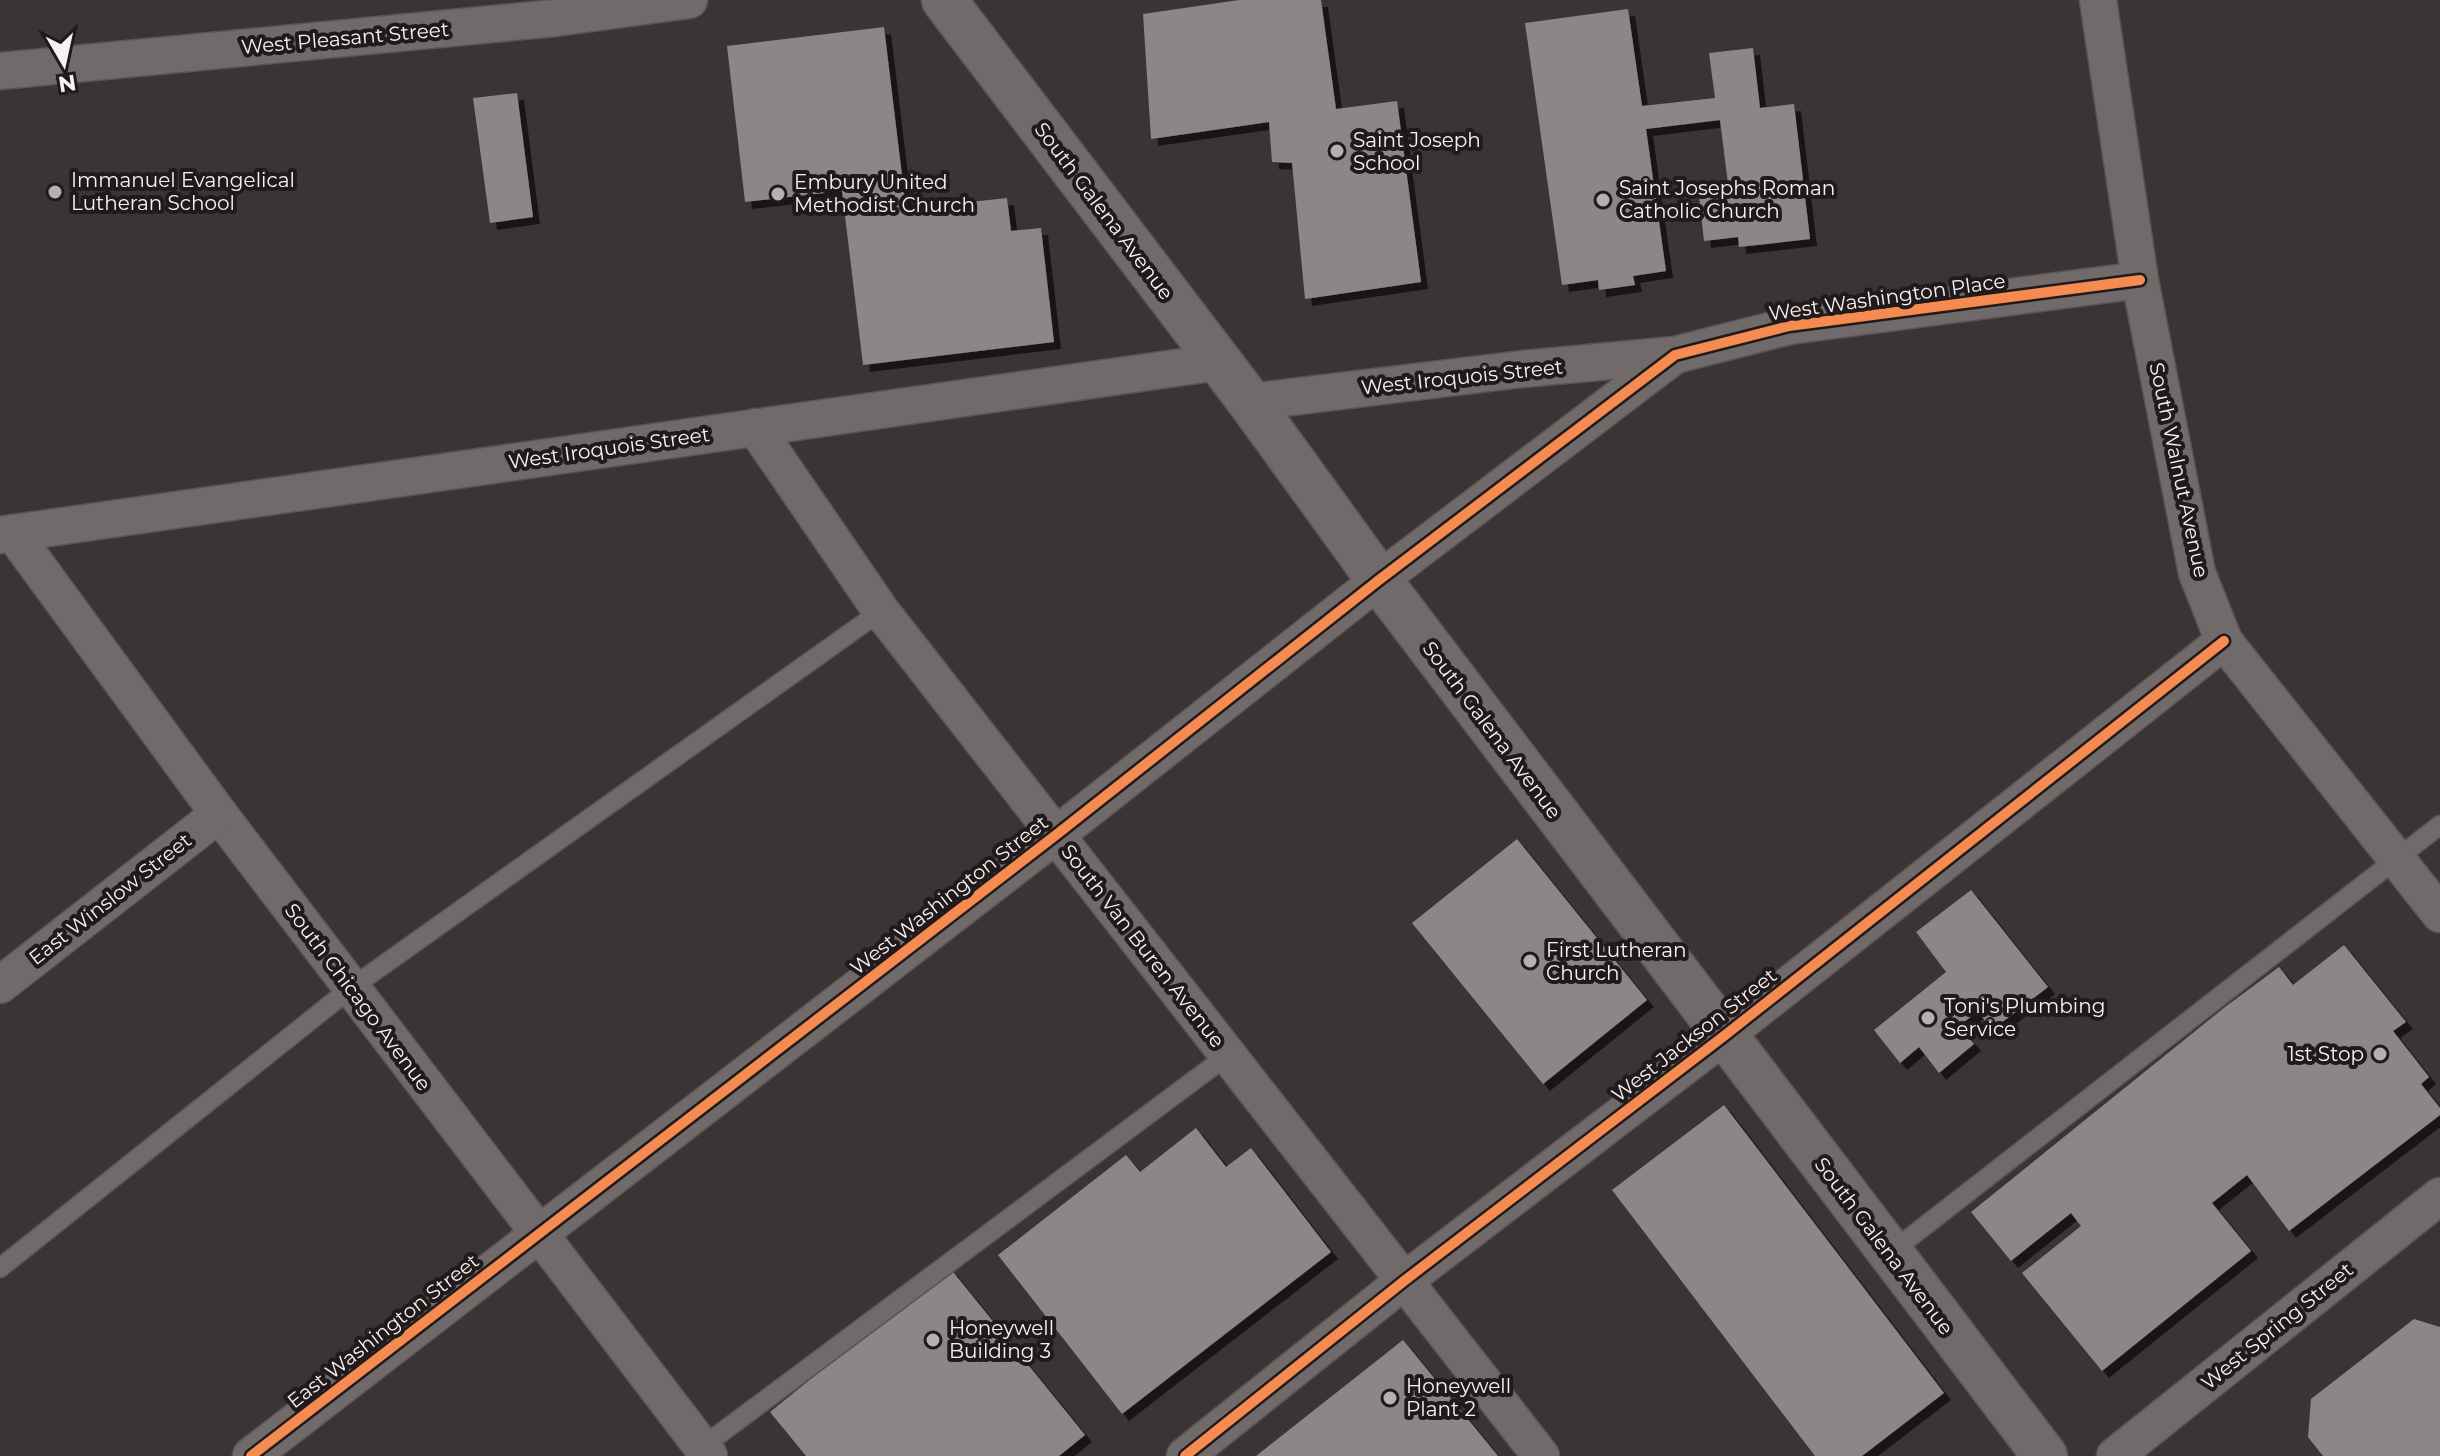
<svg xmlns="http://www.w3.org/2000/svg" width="2440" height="1456" viewBox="0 0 2440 1456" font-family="Montserrat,sans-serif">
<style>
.building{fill:#8d8688;filter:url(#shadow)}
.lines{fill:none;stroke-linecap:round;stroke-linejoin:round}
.lane-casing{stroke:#5a5355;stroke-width:21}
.street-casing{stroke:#5a5355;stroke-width:39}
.secondary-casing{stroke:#5a5355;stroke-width:47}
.lane{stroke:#706a6b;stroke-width:18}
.street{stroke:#706a6b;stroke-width:36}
.secondary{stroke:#706a6b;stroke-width:44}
.cycleway-casing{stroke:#211a1b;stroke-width:15}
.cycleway{stroke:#f68b52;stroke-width:10}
.poi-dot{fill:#b7afb0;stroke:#211a1b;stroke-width:3}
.labels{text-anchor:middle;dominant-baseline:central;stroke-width:8;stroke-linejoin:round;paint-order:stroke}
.street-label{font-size:20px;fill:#fbf1f3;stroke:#211a1b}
.poi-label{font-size:20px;fill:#fbf1f3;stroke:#211a1b;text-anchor:start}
</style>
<defs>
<filter id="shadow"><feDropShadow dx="7" dy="7" stdDeviation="0" flood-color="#0009"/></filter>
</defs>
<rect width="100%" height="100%" fill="#3a3435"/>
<g class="building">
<polygon points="1239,0 1321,0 1336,109 1397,101 1421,282 1305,299 1292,163 1272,162 1269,122 1151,139 1143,14"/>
<polygon points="1628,9 1642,106 1715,98 1709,53 1753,48 1760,108 1794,104 1810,239 1739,247 1738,237 1704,241 1698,187 1728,184 1720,120 1646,129 1666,271 1633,276 1635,285 1599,290 1598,280 1562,285 1525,23"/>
<polygon points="884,27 906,209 1007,198 1011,231 1041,228 1054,342 863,365 842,191 745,202 727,46"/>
<polygon points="517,93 533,217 490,223 473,98"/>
<polygon points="1517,839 1647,1000 1543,1084 1412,923"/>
<polygon points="1971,890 2048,987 1992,1030 1978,1011 1959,1026 1974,1044 1939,1073 1919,1047 1900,1063 1874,1030 1946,972 1916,932"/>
<polygon points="2344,945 2406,1022 2393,1031 2429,1077 2421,1084 2440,1108 2440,1115 2289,1231 2247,1175 2212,1203 2251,1251 2102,1371 2022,1273 2081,1226 2071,1213 2011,1261 1971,1212 2225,1007 2279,967 2293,985"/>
<polygon points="1724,1105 1944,1393 1862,1456 1815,1456 1612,1190"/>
<polygon points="1196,1128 1226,1167 1251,1148 1331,1252 1122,1414 998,1255 1126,1155 1140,1172"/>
<polygon points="949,1267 1085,1435 1059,1456 806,1456 770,1412"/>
<polygon points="2414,1319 2440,1327 2440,1456 2323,1456 2308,1437 2311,1399"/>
<polygon points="1403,1340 1498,1456 1256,1456"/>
</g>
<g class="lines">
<g class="lane-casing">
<g id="lane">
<polyline points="1890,1253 2440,825"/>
<polyline points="0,1268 351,988 881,611"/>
<polyline points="702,1447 1228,1055"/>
</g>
</g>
<g class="street-casing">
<g id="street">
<polyline points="2098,0 2140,280 2197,573 2224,641 2440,914"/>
<polyline points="0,71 555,18 689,0"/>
<polyline points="1250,402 1522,369 1675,355"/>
<polyline points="755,427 881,611 1541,1456"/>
<polyline points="13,533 219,814 709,1456"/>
<polyline points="0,535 1218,362"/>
<polyline points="0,985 219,814"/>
<polyline points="251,1456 1056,835 1379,580 1675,355 1789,326 2140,280"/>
<polyline points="1185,1456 1404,1281 1724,1036 2224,641"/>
<polyline points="2115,1456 2440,1196"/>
</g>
</g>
<g class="secondary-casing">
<polyline id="secondary" points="944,0 1250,402 1379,580 2045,1456"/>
</g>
<use href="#lane" class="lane"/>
<use href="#street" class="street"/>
<use href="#secondary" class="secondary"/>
<g class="cycleway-casing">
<g id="cycleway">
<polyline points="251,1456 1056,835 1379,580 1675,355 1789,326 2140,280"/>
<polyline points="1185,1456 1404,1281 1724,1036 2224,641"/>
</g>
</g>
<use href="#cycleway" class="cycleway"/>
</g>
<g class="poi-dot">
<circle cx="1337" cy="151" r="8"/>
<circle cx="55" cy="192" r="8"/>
<circle cx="778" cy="194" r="8"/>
<circle cx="1603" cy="200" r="8"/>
<circle cx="1530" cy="961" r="8"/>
<circle cx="1928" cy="1018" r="8"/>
<circle cx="2380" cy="1054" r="8"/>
<circle cx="933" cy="1340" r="8"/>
<circle cx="1390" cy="1398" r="8"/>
</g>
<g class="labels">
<g class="street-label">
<text transform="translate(345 38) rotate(-5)">West Pleasant Street</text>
<text transform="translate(1104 211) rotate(53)">South Galena Avenue</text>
<text transform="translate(1887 297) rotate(-8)">West Washington Place</text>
<text transform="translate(1462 377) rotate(-6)">West Iroquois Street</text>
<text transform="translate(609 448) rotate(-8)">West Iroquois Street</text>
<text transform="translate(2179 470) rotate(78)">South Walnut Avenue</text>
<text transform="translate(1492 730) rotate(53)">South Galena Avenue</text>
<text transform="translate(949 895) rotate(-38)">West Washington Street</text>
<text transform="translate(110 899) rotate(-38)">East Winslow Street</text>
<text transform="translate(1143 946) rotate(52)">South Van Buren Avenue</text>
<text transform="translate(358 997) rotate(53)">South Chicago Avenue</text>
<text transform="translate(1694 1035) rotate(-38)">West Jackson Street</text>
<text transform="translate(1884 1246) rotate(53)">South Galena Avenue</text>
<text transform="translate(2277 1326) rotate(-39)">West Spring Street</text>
<text transform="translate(383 1331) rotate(-38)">East Washington Street</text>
</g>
<g class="poi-label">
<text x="1353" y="140">Saint Joseph<tspan x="1353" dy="23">School</tspan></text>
<text x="71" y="180">Immanuel Evangelical<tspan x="71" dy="23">Lutheran School</tspan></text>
<text x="794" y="182">Embury United<tspan x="794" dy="23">Methodist Church</tspan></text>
<text x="1619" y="188">Saint Josephs Roman<tspan x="1619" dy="23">Catholic Church</tspan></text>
<text x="1546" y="950">First Lutheran<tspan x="1546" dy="23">Church</tspan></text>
<text x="1944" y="1006">Toni's Plumbing<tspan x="1944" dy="23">Service</tspan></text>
<text x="2364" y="1054" text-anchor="end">1st Stop</text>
<text x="949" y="1328">Honeywell<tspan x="949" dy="23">Building 3</tspan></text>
<text x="1406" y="1386">Honeywell<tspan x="1406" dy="23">Plant 2</tspan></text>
</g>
</g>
<g transform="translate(64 64) rotate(171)" stroke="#211a1b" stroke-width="6" paint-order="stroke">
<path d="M0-6L14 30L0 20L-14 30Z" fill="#fbf1f3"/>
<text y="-12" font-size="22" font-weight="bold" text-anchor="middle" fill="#fbf1f3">N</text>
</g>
</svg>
